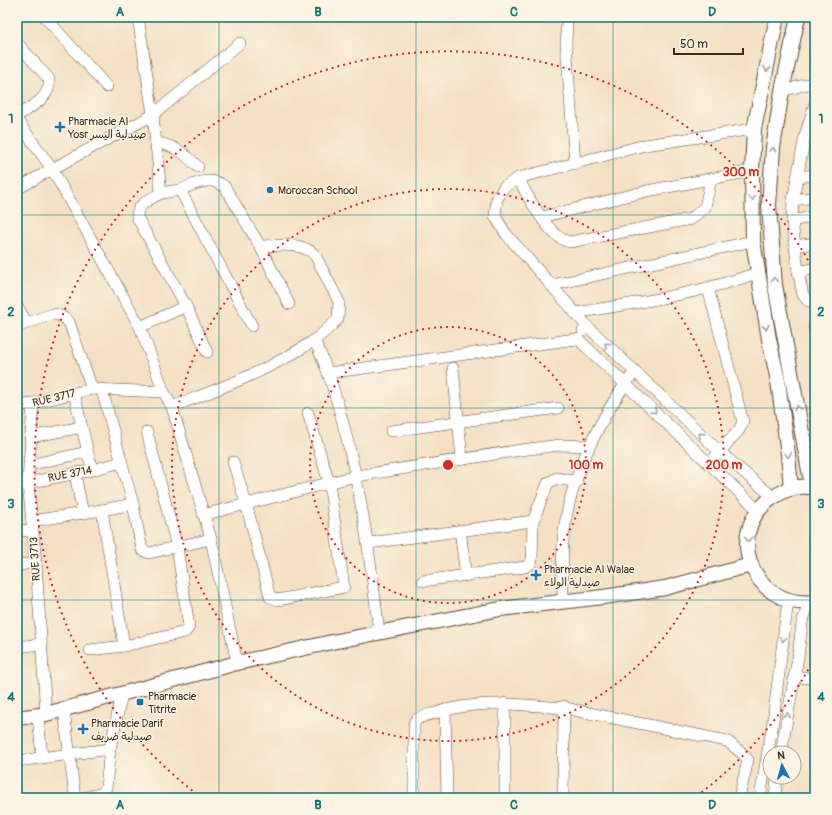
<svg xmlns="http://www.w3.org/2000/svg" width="832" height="815" viewBox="0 0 832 815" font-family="Pangolin,'Playpen Sans Arabic',sans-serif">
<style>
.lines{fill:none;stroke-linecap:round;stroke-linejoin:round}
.minor-casing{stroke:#574537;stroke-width:12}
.tertiary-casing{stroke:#574537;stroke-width:16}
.minor{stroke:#fff;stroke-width:11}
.tertiary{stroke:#fff;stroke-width:14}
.oneway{stroke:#a79f9a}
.grid{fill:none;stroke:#0f766e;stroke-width:1;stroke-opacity:0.55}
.ring{fill:none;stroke:#d62828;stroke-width:2;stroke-dasharray:2 4}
.poi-dot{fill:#1f6fb2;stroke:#fcf5e5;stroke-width:1.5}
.labels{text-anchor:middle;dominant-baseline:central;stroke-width:3;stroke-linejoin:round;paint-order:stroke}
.poi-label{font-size:11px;fill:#3b2a1e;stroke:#fcf5e5;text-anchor:start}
.street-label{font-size:11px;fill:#3b2a1e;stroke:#fcf5e5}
.centre{fill:#d62828;stroke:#fcf5e5;stroke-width:2}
.ring-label{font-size:12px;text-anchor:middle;font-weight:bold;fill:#d62828;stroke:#fcf5e5;stroke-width:3;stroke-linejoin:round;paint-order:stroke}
.neatline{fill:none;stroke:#0f766e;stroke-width:1.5}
.grid-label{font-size:13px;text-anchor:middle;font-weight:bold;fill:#0f766e}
</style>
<rect width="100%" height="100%" fill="#fcf5e5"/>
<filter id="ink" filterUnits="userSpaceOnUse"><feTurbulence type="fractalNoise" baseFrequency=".025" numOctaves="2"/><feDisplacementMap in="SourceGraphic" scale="8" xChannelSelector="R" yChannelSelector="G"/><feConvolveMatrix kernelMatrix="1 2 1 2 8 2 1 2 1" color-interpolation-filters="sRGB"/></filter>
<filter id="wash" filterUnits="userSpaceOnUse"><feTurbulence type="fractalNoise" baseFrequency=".012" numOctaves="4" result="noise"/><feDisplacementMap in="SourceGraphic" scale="16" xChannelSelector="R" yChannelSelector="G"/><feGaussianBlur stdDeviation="0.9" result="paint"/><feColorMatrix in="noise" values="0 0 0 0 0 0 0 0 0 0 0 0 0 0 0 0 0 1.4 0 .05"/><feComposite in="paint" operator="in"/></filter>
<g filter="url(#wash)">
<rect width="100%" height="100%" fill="#f4e0c4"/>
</g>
<g filter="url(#ink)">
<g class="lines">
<g class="minor-casing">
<g id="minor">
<polyline points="45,17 107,87"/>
<polyline points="567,17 566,43 575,164"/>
<path d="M 17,43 L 49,79 C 52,98 30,107 17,116"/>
<polyline points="782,91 815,82"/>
<polyline points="815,103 805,136 793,200 792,221 798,271 803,295 808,301 815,301"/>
<polyline points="17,120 52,169 153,115 138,17"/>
<path d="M 156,142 C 177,147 183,152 198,167"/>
<polyline points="797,177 815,175"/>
<polyline points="518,178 504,187 497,199 495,216 506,234 587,326 583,331"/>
<path d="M 711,179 L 705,207 L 691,219 L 570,242 C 550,240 527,195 518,178 L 645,145 L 754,129"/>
<path d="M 17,189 L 52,169 L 140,327 L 164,392 L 172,407 C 220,388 269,371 313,341 C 322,335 330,327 338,319 L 339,302 L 315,255 C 301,241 279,246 260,246"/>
<path d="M 180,190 C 195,184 210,175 225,187 L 260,246 L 289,304"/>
<polyline points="161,193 180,190 252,326"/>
<polyline points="793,200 815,197"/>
<polyline points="542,217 647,191 752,171"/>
<polyline points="792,221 815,216"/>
<polyline points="795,246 815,243"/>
<polyline points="798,271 815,269"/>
<polyline points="552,285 753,241"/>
<polyline points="708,288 743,422 739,430 709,464"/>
<polyline points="17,306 27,323"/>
<path d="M 575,313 C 637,303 698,294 757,273"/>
<polyline points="587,326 720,452 773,497"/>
<path d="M 17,327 L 52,314 C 59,314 63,317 69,322 L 92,389"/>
<polyline points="140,327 186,306"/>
<polyline points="814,327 815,326"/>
<path d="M 314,340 C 328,368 336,397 344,427 C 362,495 371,563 379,633"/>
<path d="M 207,352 L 186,306 L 137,217 C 136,204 151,199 161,193 L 153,115 L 240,43"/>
<polyline points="453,368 462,459"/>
<polyline points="328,373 576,339 580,341 759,511"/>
<polyline points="102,390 133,504 142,550 149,553 211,539"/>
<polyline points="74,393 92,470"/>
<polyline points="33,403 28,483 36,563 46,714"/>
<polyline points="17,407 92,389 164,392"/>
<polyline points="172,407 211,539 237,663"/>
<polyline points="391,431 558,408"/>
<polyline points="30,437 82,427"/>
<polyline points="233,462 246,503 270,597 278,600 344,587 329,483 308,413"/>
<polyline points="29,465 87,452"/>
<polyline points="75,474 83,514"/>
<polyline points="17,485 92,470 122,462"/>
<polyline points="102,510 124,646"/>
<polyline points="203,515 356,476 521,450 560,445 589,446"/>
<polyline points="32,521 102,510 133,504"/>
<polyline points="460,530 466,576"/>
<polyline points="17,531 33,530"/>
<polyline points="369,543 533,521"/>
<polyline points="17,565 36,563"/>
<polyline points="423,581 525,567 530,564 532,560 533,521 548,483 557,478 577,482"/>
<path d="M 563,601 C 563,578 561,554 564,531 C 571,475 601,415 635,371"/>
<polyline points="17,647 41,644"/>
<polyline points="90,650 124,646 185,632 189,627 177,547 147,432"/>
<polyline points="794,676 815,679"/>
<polyline points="505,703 505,798"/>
<polyline points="64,710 75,798"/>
<polyline points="445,710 447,798"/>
<polyline points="38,716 42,758"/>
<polyline points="781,753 798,657 802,623 809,603"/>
<polyline points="17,761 110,749"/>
<polyline points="17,796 17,798"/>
<polyline points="84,798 102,793 106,788 110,749 122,694"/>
<path d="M 414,798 L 414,725 L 415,721 C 420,716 429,715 435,713 C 474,701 510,703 550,707 C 559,708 565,707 574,710 L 727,741 L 743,754 L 748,760 L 739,798"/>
<polyline points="563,798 564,706"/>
<polyline points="760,798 773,721 788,600"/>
<polyline points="775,798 777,777"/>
</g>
</g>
<g class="tertiary-casing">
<g id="tertiary">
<polyline points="777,17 754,129 752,171 753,241 769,339 778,381 788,454 791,489"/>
<polyline points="798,17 782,91 773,148 769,205 775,285 812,487"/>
<path d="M 815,488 C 802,485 788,488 777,495 C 720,527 751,610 815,602"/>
<polyline points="17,718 46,714 237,663 332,642 500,609 603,597 665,588 751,565"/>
</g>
</g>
<use href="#minor" class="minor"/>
<use href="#tertiary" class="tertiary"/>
</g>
<defs><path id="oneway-chevron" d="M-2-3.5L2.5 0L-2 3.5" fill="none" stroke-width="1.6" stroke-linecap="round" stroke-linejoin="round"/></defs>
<g class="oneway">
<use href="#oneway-chevron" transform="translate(767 69) rotate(102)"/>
<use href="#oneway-chevron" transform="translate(773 150) rotate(-84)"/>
<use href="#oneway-chevron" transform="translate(752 198) rotate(89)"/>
<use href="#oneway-chevron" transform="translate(774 280) rotate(-96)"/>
<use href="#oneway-chevron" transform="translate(766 327) rotate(80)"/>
<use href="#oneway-chevron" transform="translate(607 345) rotate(-137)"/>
<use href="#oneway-chevron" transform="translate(797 408) rotate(-101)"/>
<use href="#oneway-chevron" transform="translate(654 411) rotate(44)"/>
<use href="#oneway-chevron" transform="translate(701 435) rotate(-136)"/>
<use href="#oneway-chevron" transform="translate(788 455) rotate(84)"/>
<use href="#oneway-chevron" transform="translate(748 539) rotate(95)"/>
<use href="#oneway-chevron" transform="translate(783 639) rotate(98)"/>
<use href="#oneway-chevron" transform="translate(787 715) rotate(-80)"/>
</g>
</g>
<path class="grid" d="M 219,17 L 219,798M 416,17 L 416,798M 613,17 L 613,798M 17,215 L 815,215M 17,408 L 815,408M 17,600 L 815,600"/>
<g class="ring">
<circle cx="448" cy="465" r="138"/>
<circle cx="448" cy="465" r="276"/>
<path d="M814 659A414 414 0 0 1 694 798M202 798A414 414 0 1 1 814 271"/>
</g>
<g class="poi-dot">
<path d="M58 121h4v4h4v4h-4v4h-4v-4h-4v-4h4z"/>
<circle cx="270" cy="190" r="4"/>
<path d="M534 569h4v4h4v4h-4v4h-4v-4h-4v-4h4z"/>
<rect x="136" y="698" width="8" height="8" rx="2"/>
<path d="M81 723h4v4h4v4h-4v4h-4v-4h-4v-4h4z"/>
</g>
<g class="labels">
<g class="poi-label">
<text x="68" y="121">Pharmacie Al<tspan x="68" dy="13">Yosr صيدلية اليسر</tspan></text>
<text x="278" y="190">Moroccan School</text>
<text x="544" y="569">Pharmacie Al Walae<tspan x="544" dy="13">صيدلية الولاء</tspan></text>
<text x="148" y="696">Pharmacie<tspan x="148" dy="13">Titrite</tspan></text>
<text x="91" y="723">Pharmacie Darif<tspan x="91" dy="13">صيدلية ضريف</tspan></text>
</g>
<g class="street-label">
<text transform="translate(54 398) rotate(-14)">RUE 3717</text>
<text transform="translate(70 474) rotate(-11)">RUE 3714</text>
<text transform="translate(35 559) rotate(-94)">RUE 3713</text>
</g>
</g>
<circle cx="448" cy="465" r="6" class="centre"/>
<g class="ring-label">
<text x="741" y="176">300 m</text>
<text x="586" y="469">100 m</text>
<text x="724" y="469">200 m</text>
</g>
<rect width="832" height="815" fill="none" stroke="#fcf5e5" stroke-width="44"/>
<g transform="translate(782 765) rotate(354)"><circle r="19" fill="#fcf5e5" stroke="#afa495"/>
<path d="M0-3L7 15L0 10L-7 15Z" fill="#1f6fb2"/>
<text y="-6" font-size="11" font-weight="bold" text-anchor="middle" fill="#3b2a1e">N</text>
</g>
<path d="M674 48v6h69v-6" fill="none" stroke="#3b2a1e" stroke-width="2"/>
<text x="680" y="48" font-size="12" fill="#3b2a1e" stroke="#fcf5e5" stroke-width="3" paint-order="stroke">50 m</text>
<rect x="22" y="22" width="788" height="771" class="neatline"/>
<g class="grid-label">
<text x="120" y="16">A</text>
<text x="318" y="16">B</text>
<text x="514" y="16">C</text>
<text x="712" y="16">D</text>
<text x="11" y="123">1</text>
<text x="821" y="123">1</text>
<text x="11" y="316">2</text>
<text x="821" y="316">2</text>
<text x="11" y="508">3</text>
<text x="821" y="508">3</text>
<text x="11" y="701">4</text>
<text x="821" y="701">4</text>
<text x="120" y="809">A</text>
<text x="318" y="809">B</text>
<text x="514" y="809">C</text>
<text x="712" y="809">D</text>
</g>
</svg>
